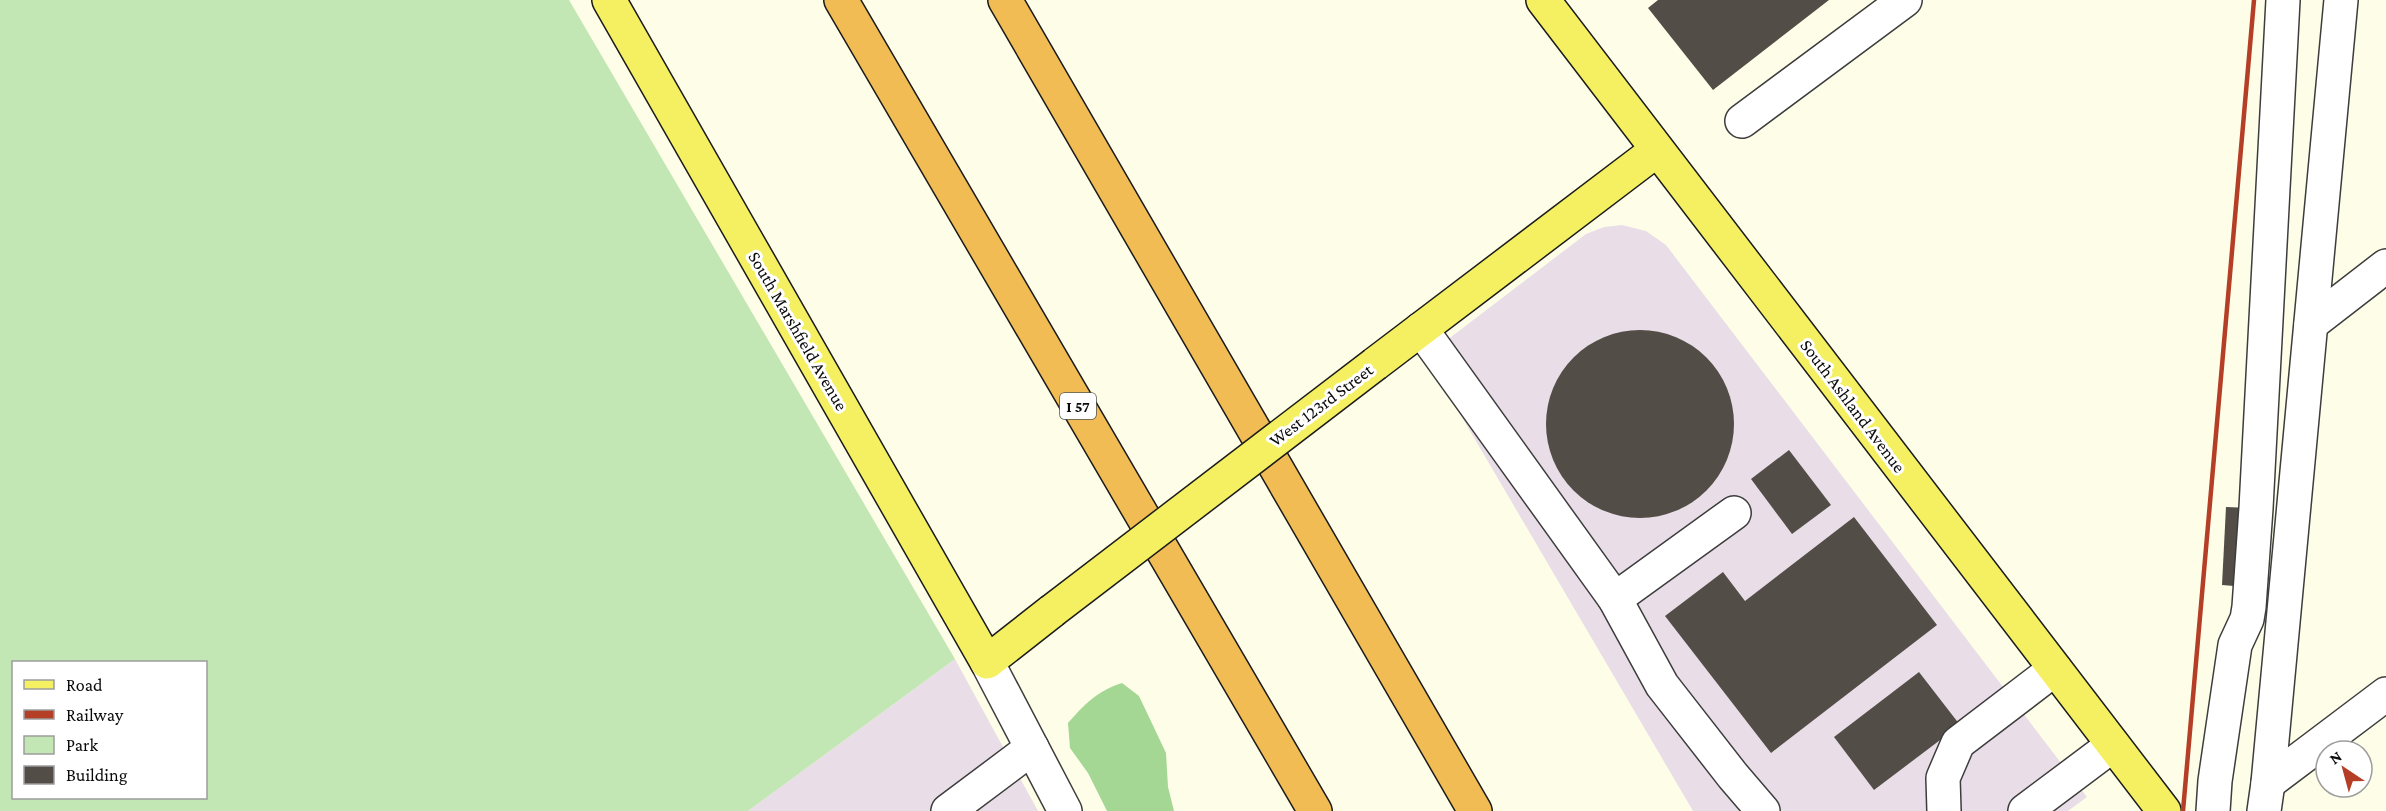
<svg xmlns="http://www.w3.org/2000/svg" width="2386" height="811" viewBox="0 0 2386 811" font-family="'Crimson Pro',serif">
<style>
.industrial{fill:#e9dee8}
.green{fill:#c3e7b4;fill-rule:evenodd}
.forest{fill:#a4d793}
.building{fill:#524e47}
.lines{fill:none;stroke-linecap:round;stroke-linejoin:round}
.minor-casing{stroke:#3d3d3d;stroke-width:36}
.major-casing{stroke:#1b1b1b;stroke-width:36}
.highway-casing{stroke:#1b1b1b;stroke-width:36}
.minor{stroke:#fff;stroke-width:33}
.major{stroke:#f5f061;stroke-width:33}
.highway{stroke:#f1bc53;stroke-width:33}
.rail{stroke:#b53e27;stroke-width:4.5}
.major-bridge-casing{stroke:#1b1b1b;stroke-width:36;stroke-linecap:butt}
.major-bridge{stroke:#f5f061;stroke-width:33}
.labels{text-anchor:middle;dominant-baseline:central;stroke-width:6;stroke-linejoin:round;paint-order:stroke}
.shield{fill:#fff;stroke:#545454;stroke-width:1.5}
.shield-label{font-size:16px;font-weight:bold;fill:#0a0a0a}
.street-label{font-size:18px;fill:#0a0a0a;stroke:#fff}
</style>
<rect width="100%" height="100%" fill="#fefee8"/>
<g class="industrial">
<polygon points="1622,225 1646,231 1666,245 2087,797 2068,811 1693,811 1426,356 1586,234 1604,227"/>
<polygon points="955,659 1038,811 748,811"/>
</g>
<path class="green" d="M 0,0 L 569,0 L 955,659 L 748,811 L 0,811 ZM 14,662 L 206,662 L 206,798 L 14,798 Z"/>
<path class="forest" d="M 1122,683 L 1139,696 L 1166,753 L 1168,787 L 1174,811 L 1107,811 L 1088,773 L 1070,748 L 1068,723 C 1085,704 1097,691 1122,683 Z"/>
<g class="building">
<polygon points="1658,0 1829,0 1713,90 1648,8"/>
<circle cx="1640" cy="424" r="94"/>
<polygon points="1789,450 1831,505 1792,534 1751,479"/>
<polygon points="2226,507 2251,508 2246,587 2222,585"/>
<polygon points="1854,517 1937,625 1771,753 1665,616 1723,572 1745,601"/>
<polygon points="1919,672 1960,725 1874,790 1834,737"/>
</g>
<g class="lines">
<g class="minor-casing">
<g id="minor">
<polyline points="1742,121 1905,0"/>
<polyline points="2311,324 2386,266"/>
<polyline points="1421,329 1615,599 1662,685 1733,776 1763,811"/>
<polyline points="1615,599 1734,513"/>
<polyline points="987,662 1065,811"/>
<polyline points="2268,783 2386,694"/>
<polyline points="948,811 1032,748"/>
<polyline points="1944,811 1943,778 1958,743 2055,669"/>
<polyline points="2025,811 2113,745"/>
<polyline points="2213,811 2215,781 2235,645 2247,619 2249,607 2256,508 2283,0"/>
<polyline points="2264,811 2268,783 2341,0"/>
</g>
</g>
<g class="major-casing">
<g id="major">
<polyline points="609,0 987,662 1052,611"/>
<polyline points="1543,0 2164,811"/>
<polyline points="1375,364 1657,150"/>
</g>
</g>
<g class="highway-casing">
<g id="highway">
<polyline points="841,0 1315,811"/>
<polyline points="1005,0 1475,811"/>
</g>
</g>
<use href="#minor" class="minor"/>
<use href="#major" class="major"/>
<use href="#highway" class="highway"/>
<polyline class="rail" points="2183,811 2254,0"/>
<g class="major-bridge-casing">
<polyline id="major-bridge" points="1052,611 1375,364"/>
</g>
<use href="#major-bridge" class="major-bridge"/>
</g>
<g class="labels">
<rect class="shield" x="1060" y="393" width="36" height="26" rx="4.5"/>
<g class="shield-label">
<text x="1078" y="406">I 57</text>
</g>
<g class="street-label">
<text transform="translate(798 331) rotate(60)">South Marshfield Avenue</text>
<text transform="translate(1321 405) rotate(-37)">West 123rd Street</text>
<text transform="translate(1853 406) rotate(53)">South Ashland Avenue</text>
</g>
</g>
<rect x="12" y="661" width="195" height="138" fill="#ffffff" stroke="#9d9d9d" stroke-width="1.5"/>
<rect x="24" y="680" width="30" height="9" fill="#f5f061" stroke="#9d9d9d" stroke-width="1.5"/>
<text x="66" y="691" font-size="18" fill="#0a0a0a">Road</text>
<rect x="24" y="710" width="30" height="9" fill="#b53e27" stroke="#9d9d9d" stroke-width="1.5"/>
<text x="66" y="721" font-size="18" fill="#0a0a0a">Railway</text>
<rect x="24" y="736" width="30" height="18" fill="#c3e7b4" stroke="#9d9d9d" stroke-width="1.5"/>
<text x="66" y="751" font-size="18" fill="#0a0a0a">Park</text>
<rect x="24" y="766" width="30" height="18" fill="#524e47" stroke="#9d9d9d" stroke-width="1.5"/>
<text x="66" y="781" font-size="18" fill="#0a0a0a">Building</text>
<g transform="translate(2344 769) rotate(324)"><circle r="28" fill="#ffffff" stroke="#9d9d9d" stroke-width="1.5"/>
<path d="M0-4.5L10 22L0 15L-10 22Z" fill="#b53e27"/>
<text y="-9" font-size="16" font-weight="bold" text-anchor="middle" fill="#0a0a0a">N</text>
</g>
</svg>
